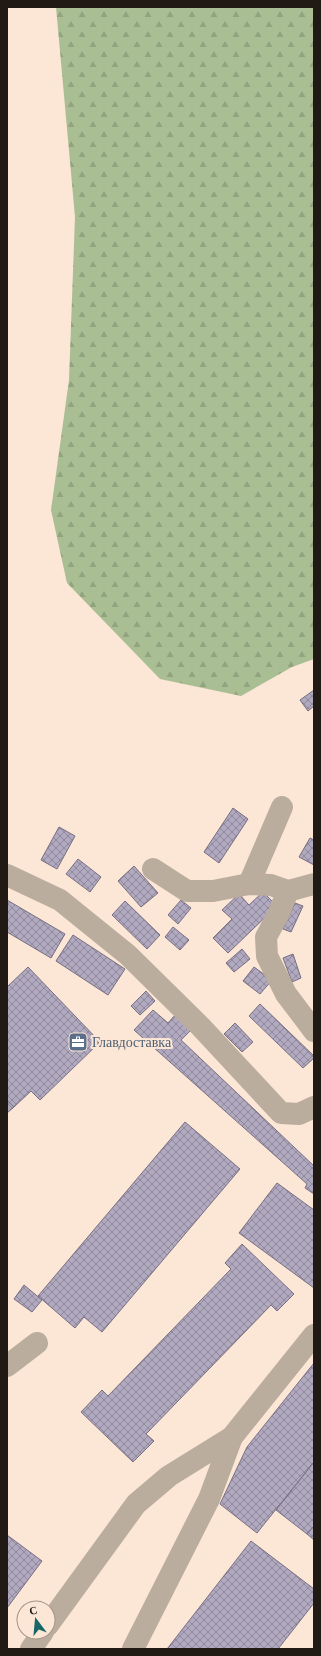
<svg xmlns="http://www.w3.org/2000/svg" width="321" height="1656" viewBox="0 0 321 1656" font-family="'Libre Baskerville',serif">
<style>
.forest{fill:url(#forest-firs)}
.building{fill:url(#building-cross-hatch);stroke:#766e83}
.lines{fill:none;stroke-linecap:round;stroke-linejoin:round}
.minor{stroke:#bbad9d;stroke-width:22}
.labels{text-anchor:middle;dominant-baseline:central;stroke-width:4;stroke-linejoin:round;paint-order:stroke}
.service-label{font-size:14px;fill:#4e5e75;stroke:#fce6d5;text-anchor:start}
</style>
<defs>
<pattern id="forest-firs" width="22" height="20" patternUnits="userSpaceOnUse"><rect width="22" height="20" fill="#aabe94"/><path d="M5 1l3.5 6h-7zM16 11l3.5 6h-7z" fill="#92a37f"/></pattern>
<pattern id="building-cross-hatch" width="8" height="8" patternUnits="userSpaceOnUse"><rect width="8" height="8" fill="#b1a9c0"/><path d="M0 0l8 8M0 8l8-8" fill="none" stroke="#90899b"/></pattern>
</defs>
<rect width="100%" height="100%" fill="#fce6d5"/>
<polygon class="forest" points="56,7 314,7 314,659 292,667 241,696 160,679 67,583 51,510 69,380 75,217"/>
<g class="building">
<polygon points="314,690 314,706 308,711 300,700"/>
<polygon points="233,808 248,819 219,863 204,852"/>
<polygon points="59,827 75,836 57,869 41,860"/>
<polygon points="310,838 314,840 314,865 299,857"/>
<polygon points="78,859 101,877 90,892 66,874"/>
<polygon points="134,866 158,893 141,907 118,881"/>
<polygon points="263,892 277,906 228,953 213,938 232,919 222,910 239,894 249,905"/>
<polygon points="7,900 65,934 51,958 7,932"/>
<polygon points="181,900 191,908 178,924 168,915"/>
<polygon points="125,901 160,935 147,949 112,915"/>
<polygon points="295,903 303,906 291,932 283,929"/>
<polygon points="173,927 189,940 180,950 165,937"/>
<polygon points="73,935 125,969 108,995 56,961"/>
<polygon points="242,949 250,959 234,972 226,963"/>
<polygon points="293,954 301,978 292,982 283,958"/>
<polygon points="28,967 100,1042 40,1100 31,1091 14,1107 7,1100 7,987"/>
<polygon points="254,967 272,980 260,994 243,981"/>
<polygon points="146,991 155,1001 140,1015 131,1006"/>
<polygon points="260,1004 314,1056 314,1058 303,1068 249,1016"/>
<polygon points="153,1010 168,1023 176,1014 192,1029 181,1040 314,1166 314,1194 305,1188 307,1184 134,1030"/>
<polygon points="235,1023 253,1042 242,1052 224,1034"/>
<polygon points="7,1100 14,1107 7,1113"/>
<polygon points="185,1122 240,1169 102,1332 84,1317 75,1328 38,1296"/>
<polygon points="277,1183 314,1210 314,1288 239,1233"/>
<polygon points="242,1244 294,1294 277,1311 271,1305 146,1434 154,1441 133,1462 81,1412 102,1390 108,1396 231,1269 225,1263"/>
<polygon points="24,1285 42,1300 32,1312 14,1299"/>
<polygon points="314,1363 314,1462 257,1533 220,1504 247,1447"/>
<polygon points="314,1462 314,1526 307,1534 276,1510"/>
<polygon points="314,1526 314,1540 307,1534"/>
<polygon points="7,1535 42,1561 7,1608"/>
<polygon points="251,1541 314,1589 314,1603 278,1649 167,1649"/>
</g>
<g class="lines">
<g class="minor">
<polyline points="153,869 187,891 213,891 249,884 271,885 288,891 314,884"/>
<polyline points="7,875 60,900 128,955 201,1027 281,1113 299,1114 314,1107"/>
<polyline points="249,884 282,807"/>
<polyline points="288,891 278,915 266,937 267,956 286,994 314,1031"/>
<polyline points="7,1366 37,1343"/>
<polyline points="48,1625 136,1504 169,1476 232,1437"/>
<polyline points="31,1649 43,1632"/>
<polyline points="133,1649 209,1499 232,1437 314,1335"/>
</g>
</g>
<defs>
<g id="office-square" transform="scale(1)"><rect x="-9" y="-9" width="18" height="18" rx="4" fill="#5c6f8a" stroke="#fce6d5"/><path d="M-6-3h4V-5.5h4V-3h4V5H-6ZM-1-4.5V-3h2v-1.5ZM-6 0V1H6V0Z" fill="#fff"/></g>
</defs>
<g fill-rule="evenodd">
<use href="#office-square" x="78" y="1042"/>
</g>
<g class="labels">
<g class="service-label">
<text x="92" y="1042">Главдоставка</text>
</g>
</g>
<rect width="321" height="1656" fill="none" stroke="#211a14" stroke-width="16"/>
<g transform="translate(36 1620) rotate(344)"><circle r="19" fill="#fce6d5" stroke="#a49488"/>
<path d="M0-3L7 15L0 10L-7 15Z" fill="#186768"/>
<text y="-6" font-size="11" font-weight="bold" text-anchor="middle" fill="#211a14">С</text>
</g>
</svg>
